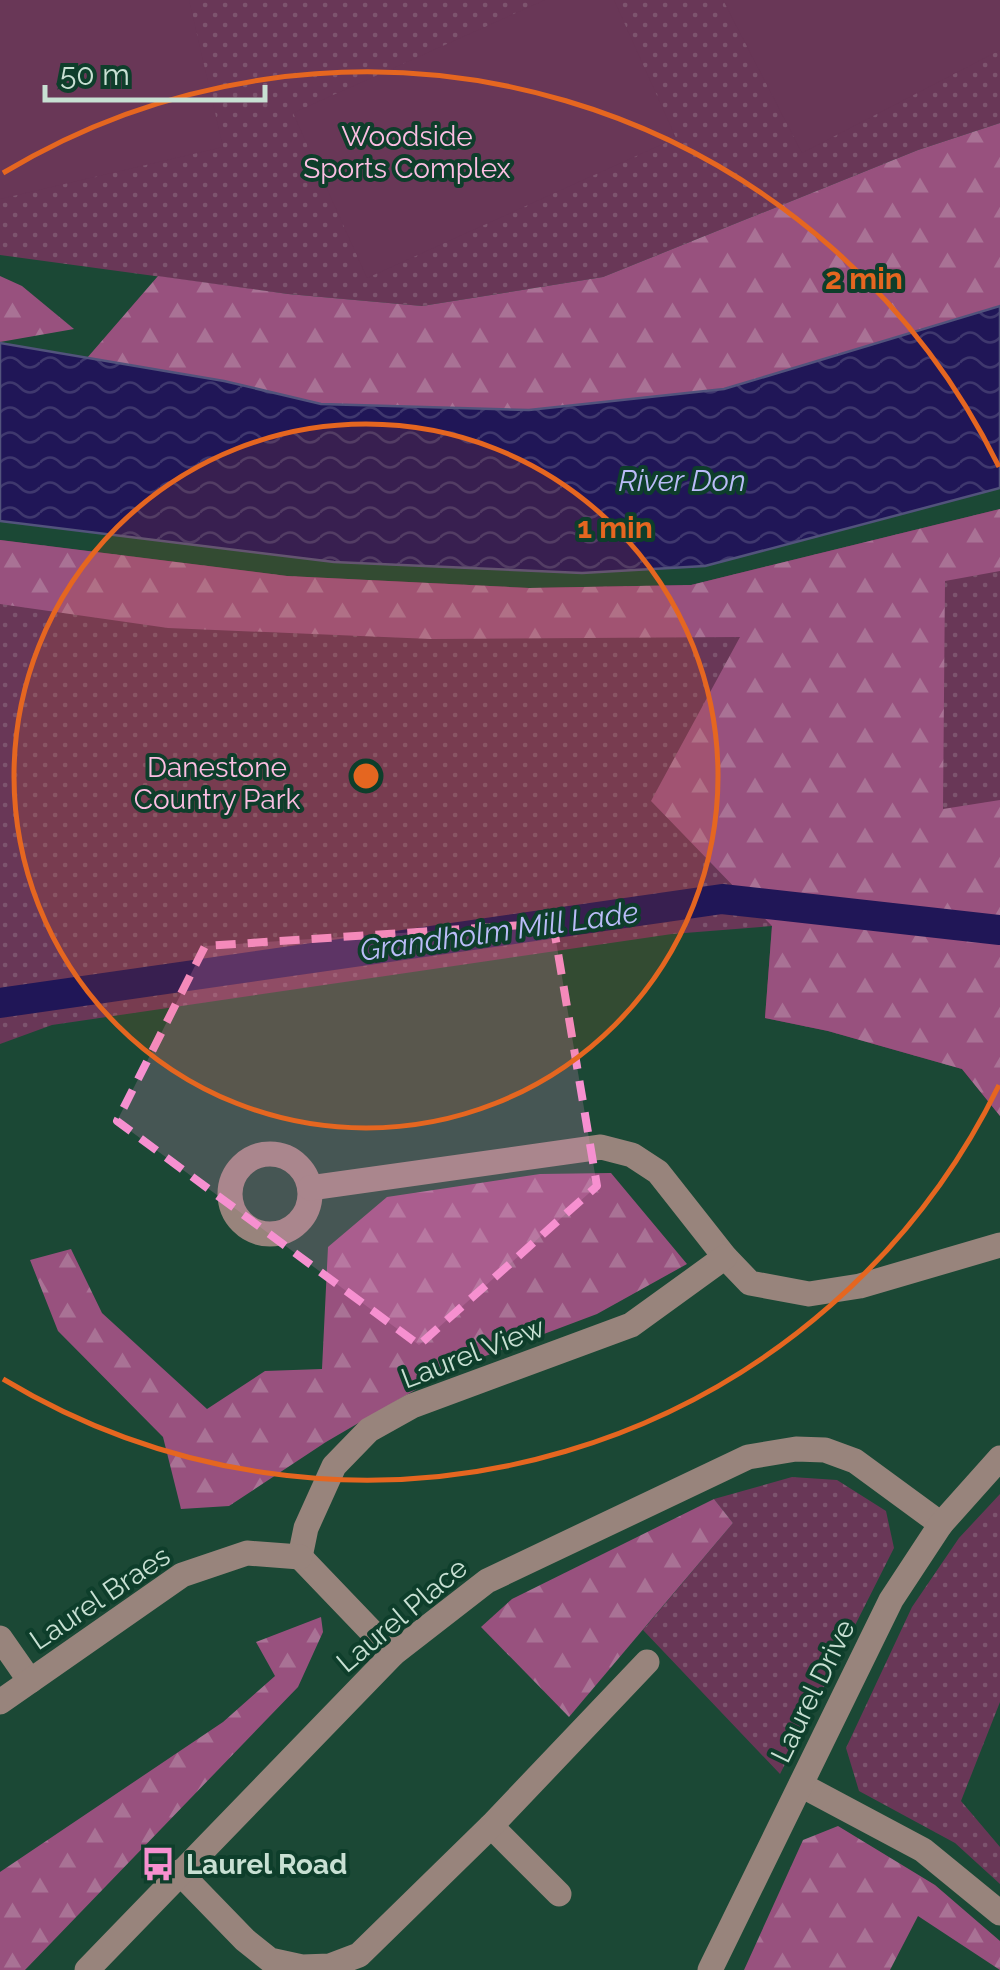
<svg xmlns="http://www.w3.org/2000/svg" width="1000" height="1970" viewBox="0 0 1000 1970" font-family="Raleway,sans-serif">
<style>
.grass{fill:url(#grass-dots)}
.forest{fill:url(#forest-firs)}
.pitch{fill:#693757}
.water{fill:url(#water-waves);stroke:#52537c;stroke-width:2.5}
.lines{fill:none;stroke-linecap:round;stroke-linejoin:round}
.canal{stroke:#201657;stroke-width:30}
.minor{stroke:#98847c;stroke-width:25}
.marked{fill:#f690d0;fill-opacity:0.2;stroke:#f690d0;stroke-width:8;stroke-dasharray:20 12;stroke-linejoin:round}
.ring{fill:none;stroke:#e56620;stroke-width:5}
.labels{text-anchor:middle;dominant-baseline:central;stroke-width:8;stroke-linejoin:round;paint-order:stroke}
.park-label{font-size:28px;fill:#fbbee2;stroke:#0e3e2b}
.street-label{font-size:28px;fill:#c8e0d3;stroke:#0e3e2b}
.poi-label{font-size:28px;font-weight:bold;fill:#c8e0d3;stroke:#0e3e2b;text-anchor:start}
.water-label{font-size:30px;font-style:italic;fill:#babcf8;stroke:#0e3e2b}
.centre{fill:#e56620;stroke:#0e3e2b;stroke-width:5}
.ring-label{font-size:30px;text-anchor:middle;font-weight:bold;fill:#e56620;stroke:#0e3e2b;stroke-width:8;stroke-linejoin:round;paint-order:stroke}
</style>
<defs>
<pattern id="grass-dots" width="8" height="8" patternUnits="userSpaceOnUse" patternTransform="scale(2.5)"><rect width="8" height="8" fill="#693757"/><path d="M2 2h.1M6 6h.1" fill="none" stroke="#7d546e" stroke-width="1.8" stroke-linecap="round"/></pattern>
<pattern id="forest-firs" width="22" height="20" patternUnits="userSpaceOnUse" patternTransform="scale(2.5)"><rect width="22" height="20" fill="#98517e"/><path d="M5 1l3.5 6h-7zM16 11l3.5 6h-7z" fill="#a97295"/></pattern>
<pattern id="water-waves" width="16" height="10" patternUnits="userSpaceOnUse" patternTransform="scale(2.5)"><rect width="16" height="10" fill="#201657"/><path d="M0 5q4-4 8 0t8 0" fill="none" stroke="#3f386e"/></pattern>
</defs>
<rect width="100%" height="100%" fill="#1b4835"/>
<g class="grass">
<polygon points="0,0 1000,0 1000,123 918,150 603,277 422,306 288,294 0,255"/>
<polygon points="1000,509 1000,1116 962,1069 828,1031 765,1018 772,926 672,934 52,1025 0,1044 0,540 287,576 529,588 691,585"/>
<polygon points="792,1477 837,1480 886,1511 894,1548 780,1774 643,1630 733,1523 714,1499"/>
<polygon points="1000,1494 1000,1702 961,1801 1000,1847 1000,1884 955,1843 859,1791 846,1748 912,1607 959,1538"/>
</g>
<g class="forest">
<polygon points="1000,123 1000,306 724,389 529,410 321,404 224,381 87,358 158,276 288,294 422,306 603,277 918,150"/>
<polygon points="0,276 22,286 74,329 0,342"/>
<polygon points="1000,509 1000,571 945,581 943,809 1000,800 1000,1116 962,1069 828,1031 765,1018 772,926 651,801 740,637 431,639 168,628 0,604 0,540 287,576 529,588 691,585"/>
<polygon points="611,1173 687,1264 597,1314 451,1369 326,1442 229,1506 181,1509 163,1437 58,1331 30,1260 71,1249 102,1313 207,1409 265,1371 322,1369 328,1247 387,1197 540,1174"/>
<polygon points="714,1499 733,1523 569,1717 481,1627 512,1599"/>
<polygon points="321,1617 323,1632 298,1687 25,1970 0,1970 0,1872 223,1722 275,1676 256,1642"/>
<polygon points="838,1826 935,1885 1000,1941 1000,1970 918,1916 890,1970 744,1970 803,1840"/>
</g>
<g class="pitch">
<polygon points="0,0 189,0 223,147 0,199"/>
<polygon points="545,0 614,0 676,138 367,278 293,113"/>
<polygon points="723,0 1000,0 1000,50 802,153"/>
</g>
<polygon class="water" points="1000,306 1000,488 705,566 582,573 334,562 0,521 0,343 224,381 321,404 529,410 724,389"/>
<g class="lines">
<polyline class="canal" points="0,1003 722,899 1000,930"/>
<g class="minor">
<circle cx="270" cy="1194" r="40"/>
<polyline points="310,1188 601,1147 632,1155 658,1172 725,1257 750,1283 809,1294 860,1286 1000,1245"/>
<polyline points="300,1557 306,1528 334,1466 369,1430 412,1406 631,1325 725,1257"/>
<polyline points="300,1557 393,1654"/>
<polyline points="0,1638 30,1681"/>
<polyline points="0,1702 182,1575 247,1553 300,1557"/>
<polyline points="801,1785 923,1850 1000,1913"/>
<polyline points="491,1826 559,1894"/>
<polyline points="179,1872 245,1940 270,1960 302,1967 330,1966 359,1955 491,1826 647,1662"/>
<polyline points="87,1970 393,1654 487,1581 748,1457 796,1449 825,1450 855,1461 941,1524"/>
<polyline points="710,1970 891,1600 941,1524 1000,1458"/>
</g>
</g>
<path class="marked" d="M 553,923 L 597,1186 L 419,1345 L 117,1121 L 205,946 Z"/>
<circle cx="366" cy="776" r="352" fill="#e56620" fill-opacity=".12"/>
<g class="ring">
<circle cx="366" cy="776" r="352"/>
<path d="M999 1085A704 704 0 0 1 3 1379M3 173A704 704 0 0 1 999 467"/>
</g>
<defs>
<g id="bus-bare" transform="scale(2.7)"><path d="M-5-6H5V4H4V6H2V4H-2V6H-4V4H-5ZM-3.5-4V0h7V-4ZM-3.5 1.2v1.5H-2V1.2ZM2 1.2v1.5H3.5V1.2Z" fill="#f690d0" stroke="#0e3e2b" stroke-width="2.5" paint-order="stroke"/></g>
</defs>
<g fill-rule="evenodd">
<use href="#bus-bare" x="158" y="1864"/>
</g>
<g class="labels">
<g class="park-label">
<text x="407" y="136">Woodside<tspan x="407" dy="32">Sports Complex</tspan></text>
<text x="217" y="767">Danestone<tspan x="217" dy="32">Country Park</tspan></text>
</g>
<g class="street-label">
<text transform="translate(473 1353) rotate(-21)">Laurel View</text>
<text transform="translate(100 1598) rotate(-34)">Laurel Braes</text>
<text transform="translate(402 1615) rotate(-40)">Laurel Place</text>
<text transform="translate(813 1691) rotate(-64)">Laurel Drive</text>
</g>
<g class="poi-label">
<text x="186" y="1864">Laurel Road</text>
</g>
<g class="water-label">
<text x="682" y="480">River Don</text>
<text transform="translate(499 931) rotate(-8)">Grandholm Mill Lade</text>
</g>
</g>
<circle cx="366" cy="776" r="15" class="centre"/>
<g class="ring-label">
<text x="864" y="289">2 min</text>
<text x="615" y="538">1 min</text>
</g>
<path d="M45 85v15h220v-15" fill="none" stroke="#c8e0d3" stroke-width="5"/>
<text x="60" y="85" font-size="30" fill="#c8e0d3" stroke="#0e3e2b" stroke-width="8" paint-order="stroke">50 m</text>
</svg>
